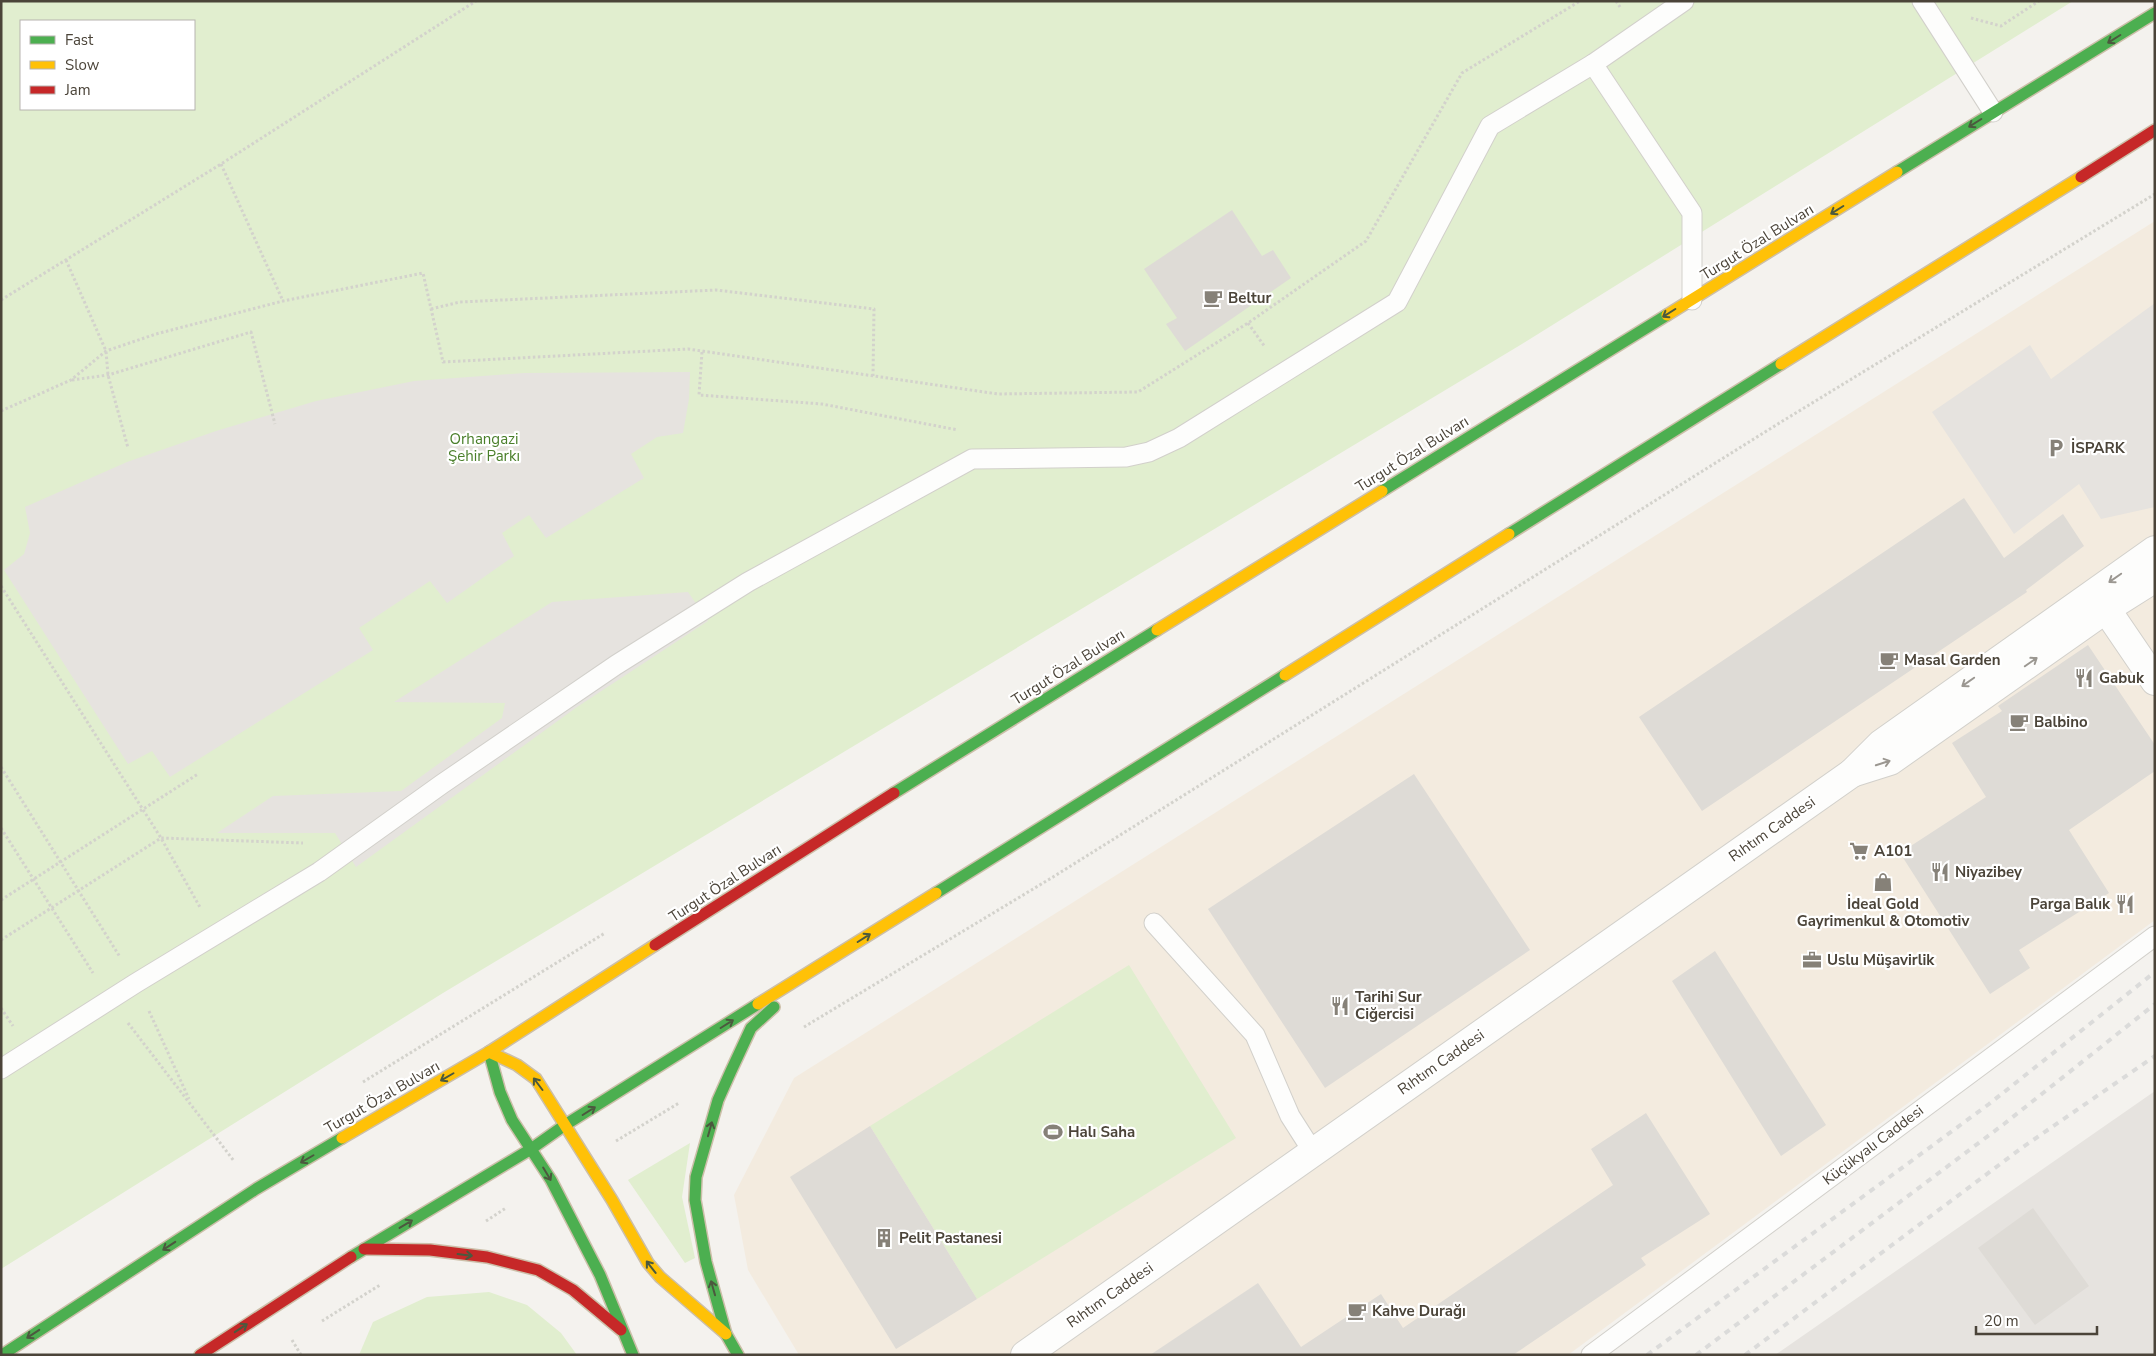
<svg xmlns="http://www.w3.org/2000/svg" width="2156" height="1356" viewBox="0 0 2156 1356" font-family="'Nunito Sans',sans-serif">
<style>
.commercial{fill:#f3ebdf}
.green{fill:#e1eecf;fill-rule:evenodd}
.parking{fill:#e6e3df}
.building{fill:#dedbd6}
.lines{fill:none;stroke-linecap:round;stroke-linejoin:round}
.lane-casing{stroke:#d2d0cb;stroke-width:21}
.street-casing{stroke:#d2d0cb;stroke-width:30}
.fast-casing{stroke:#ccbfa9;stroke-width:14}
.slow-casing{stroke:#ccbfa9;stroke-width:14}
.jam-casing{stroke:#ccbfa9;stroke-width:14}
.path{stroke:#d3d2cc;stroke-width:3;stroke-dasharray:2.5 2.5;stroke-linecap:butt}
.lane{stroke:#fdfdfc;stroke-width:19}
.street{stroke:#fdfdfc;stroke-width:28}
.fast{stroke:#4caf50;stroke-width:11}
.slow{stroke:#ffc107;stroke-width:11}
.jam{stroke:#c62828;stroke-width:11}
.rail{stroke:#dbdbda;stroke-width:4;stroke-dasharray:6 6;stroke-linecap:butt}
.oneway{stroke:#4b593e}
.oneway2{stroke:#9b9791}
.labels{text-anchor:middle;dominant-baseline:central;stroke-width:4.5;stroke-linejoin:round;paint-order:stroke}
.street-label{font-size:15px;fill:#4b4439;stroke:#fff}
.poi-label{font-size:15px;font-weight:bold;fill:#4b4439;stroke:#fff;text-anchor:start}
.park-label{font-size:15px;fill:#4a7f2a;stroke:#fff}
</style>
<rect width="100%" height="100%" fill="#f4f2ee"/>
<polygon class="commercial" points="2155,221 2155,920 1568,1355 799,1355 748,1270 734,1195 794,1078"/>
<g class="green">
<path d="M 1,1 L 2073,1 L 1517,347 L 443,993 L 1,1269 ZM 21,21 L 194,21 L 194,109 L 21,109 Z"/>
<polygon points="1129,965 1236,1138 977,1299 870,1126"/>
<polygon points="690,1143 682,1197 695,1258 685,1263 628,1180"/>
<polygon points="489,1292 527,1305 561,1333 577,1355 359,1355 373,1322 427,1297"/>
</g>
<g class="parking">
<polygon points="2155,303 2155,507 2101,519 2079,484 2014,534 1932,412 2030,345 2051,379"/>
<polygon points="690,372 689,399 683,433 657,437 631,454 644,478 546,538 529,515 502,533 514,556 447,603 430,581 359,628 373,650 170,777 152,751 128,764 4,570 24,554 30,533 25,507 127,462 216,431 316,401 414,381 524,373"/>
<polygon points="688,592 708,621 577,707 356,867 335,833 217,833 273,796 401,791 502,718 505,703 394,702 552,602"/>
<polygon points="2155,1091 2155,1355 1775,1355"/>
</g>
<g class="building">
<polygon points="1232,210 1262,256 1273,250 1291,278 1185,351 1166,324 1177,318 1144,269"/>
<polygon points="1964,498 2004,558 2063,514 2084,546 2026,590 2027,592 1702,811 1639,717"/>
<polygon points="2088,645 2155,745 2155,771 2069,830 2109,893 2019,950 2030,968 1990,994 1900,853 1986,797 1952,743 2002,711 1998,706"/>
<polygon points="1414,774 1530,950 1325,1088 1208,909"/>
<polygon points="1715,951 1826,1125 1781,1156 1672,981"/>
<polygon points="1646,1113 1710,1214 1641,1258 1646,1265 1513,1355 1150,1355 1258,1283 1301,1347 1381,1294 1403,1328 1613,1185 1591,1149"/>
<polygon points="870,1126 977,1299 896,1349 790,1177"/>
<polygon points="2033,1208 2089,1286 2035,1325 1978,1248"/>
</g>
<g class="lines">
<g class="lane-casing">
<g id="lane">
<polyline points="1922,1 1993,112"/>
<polyline points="1593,64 1692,213 1692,300"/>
<polyline points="1154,923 1255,1035 1290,1116 1313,1152"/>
<polyline points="1,1069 136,983 319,872 442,784 616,665 748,582 972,459 1126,457 1149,452 1179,438 1397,302 1490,126 1593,64 1684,1"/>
<polyline points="1591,1355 2155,936"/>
</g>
</g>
<g class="street-casing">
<g id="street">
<polyline points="2155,550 1881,744 1852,773 1890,761 2106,609 2155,578"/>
<polyline points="2106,609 2155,681"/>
<polyline points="1025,1355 1852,773"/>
</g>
</g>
<g class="fast-casing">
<g id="fast">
<polyline points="1897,172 2155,13"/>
<polyline points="1382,491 1667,315"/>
<polyline points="1509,534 1781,364"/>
<polyline points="894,793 1157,630"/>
<polyline points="936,893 1285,675"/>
<polyline points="489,1052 500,1092 512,1120 551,1180 600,1275 633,1355"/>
<polyline points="351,1257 531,1149 565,1125 758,1004"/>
<polyline points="2,1355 256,1189 342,1138"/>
<polyline points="738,1355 726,1334 706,1262 695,1200 696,1177 718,1100 731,1071 751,1028 774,1007"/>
</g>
</g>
<g class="slow-casing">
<g id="slow">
<polyline points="1667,315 1897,172"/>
<polyline points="1781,364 2081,177"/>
<polyline points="1157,630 1382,491"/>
<polyline points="1285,675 1509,534"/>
<polyline points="758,1004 936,893"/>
<polyline points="489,1052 517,1065 536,1079 612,1200 648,1263 660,1277 726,1334"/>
<polyline points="342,1138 489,1052 655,945"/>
</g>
</g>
<g class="jam-casing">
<g id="jam">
<polyline points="2081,177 2155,130"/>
<polyline points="655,945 894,793"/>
<polyline points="364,1249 430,1250 487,1257 538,1270 573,1290 621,1330"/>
<polyline points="200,1355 351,1257"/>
</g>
</g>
<g class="path">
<polyline points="1616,1 1620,7"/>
<polyline points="1971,18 2001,26 2039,1"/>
<polyline points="221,164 283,301"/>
<polyline points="66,260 106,351 108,375 128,448"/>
<polyline points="1,300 221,164 476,1"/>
<polyline points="431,309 460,302 716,290 874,309 873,376"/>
<polyline points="1248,323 1265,347"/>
<polyline points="702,352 699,395 822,404 958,430"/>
<polyline points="72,380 108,375 251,332 275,424"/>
<polyline points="1,411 71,380 106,351 156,334 283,301 423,273 443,362 688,349 998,394 1138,392 1248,323 1366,241 1462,73 1580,1"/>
<polyline points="1,586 161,838 201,909"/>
<polyline points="1,767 120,957"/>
<polyline points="1,828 93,973"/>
<polyline points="1,900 198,774"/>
<polyline points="1,940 161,838 303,843"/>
<polyline points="1,1008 13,1026"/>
<polyline points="149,1011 189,1099"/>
<polyline points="128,1023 234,1161"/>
<polyline points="804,1027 1053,877 1781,422 2155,194"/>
<polyline points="363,1082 605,933"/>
<polyline points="616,1141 679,1103"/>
<polyline points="486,1221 506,1208"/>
<polyline points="322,1321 380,1285"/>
<polyline points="292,1340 301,1355"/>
</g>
<use href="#lane" class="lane"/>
<use href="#street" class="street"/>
<use href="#fast" class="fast"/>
<use href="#slow" class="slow"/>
<use href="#jam" class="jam"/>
<g class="rail">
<polyline points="1647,1355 1989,1104 2155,972"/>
<polyline points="1696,1355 2004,1124 2155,1004"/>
<polyline points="1745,1355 2023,1147 2155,1056"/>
</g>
</g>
<defs><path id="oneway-shaft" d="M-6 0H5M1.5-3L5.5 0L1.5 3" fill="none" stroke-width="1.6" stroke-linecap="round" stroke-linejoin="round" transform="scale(1.25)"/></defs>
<g class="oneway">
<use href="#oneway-shaft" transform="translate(2114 39) rotate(148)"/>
<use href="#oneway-shaft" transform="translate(1975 123) rotate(148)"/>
<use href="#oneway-shaft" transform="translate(1837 210) rotate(148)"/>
<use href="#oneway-shaft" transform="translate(1669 313) rotate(148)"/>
<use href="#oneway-shaft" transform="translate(864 938) rotate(-32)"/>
<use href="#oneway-shaft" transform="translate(727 1024) rotate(-32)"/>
<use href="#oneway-shaft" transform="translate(447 1077) rotate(150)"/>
<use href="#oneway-shaft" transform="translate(538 1084) rotate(-127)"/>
<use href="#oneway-shaft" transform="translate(589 1111) rotate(-32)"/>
<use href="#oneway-shaft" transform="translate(710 1129) rotate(-74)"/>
<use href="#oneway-shaft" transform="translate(307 1159) rotate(150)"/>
<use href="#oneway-shaft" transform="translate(547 1174) rotate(59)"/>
<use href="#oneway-shaft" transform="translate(406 1224) rotate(-31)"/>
<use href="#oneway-shaft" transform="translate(169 1246) rotate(147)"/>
<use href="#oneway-shaft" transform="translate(465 1255) rotate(7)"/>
<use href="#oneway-shaft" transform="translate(651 1267) rotate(-128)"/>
<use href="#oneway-shaft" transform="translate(713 1288) rotate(-106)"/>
<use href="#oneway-shaft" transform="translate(241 1328) rotate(-33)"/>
<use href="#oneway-shaft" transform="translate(33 1334) rotate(147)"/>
</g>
<g class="oneway2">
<use href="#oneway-shaft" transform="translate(2115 578) rotate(145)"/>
<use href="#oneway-shaft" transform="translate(2031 662) rotate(-35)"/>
<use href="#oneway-shaft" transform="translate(1968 682) rotate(145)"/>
<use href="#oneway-shaft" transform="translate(1883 763) rotate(-18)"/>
</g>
<defs>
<g id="cafe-bare" transform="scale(1.5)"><path d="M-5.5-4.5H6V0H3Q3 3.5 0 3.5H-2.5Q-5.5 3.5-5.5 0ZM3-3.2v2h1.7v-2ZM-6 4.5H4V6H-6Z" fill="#868178" stroke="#fff" stroke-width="2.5" paint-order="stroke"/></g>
<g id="parking-bare" transform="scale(1.5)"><path d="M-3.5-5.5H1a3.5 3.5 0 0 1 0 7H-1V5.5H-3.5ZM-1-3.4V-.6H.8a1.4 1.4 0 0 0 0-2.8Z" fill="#868178" stroke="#fff" stroke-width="2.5" paint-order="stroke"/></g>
<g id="restaurant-bare" transform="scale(1.5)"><path d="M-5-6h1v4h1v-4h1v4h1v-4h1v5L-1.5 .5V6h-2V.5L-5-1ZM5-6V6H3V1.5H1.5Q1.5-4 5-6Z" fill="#868178" stroke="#fff" stroke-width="2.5" paint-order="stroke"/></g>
<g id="supermarket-bare" transform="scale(1.5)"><path d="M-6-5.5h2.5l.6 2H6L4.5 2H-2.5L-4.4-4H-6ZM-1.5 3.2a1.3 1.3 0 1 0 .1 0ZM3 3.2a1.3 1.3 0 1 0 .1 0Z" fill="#868178" stroke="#fff" stroke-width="2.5" paint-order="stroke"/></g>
<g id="shop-bare" transform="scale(1.5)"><path d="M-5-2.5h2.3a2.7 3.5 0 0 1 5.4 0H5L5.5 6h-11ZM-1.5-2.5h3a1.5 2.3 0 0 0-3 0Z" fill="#868178" stroke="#fff" stroke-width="2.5" paint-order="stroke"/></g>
<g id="office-bare" transform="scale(1.5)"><path d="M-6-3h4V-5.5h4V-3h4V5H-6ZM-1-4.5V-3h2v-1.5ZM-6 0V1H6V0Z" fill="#868178" stroke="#fff" stroke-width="2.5" paint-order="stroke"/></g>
<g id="stadium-bare" transform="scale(1.5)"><path d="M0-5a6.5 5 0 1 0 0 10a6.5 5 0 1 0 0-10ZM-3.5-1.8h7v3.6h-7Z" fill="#868178" stroke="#fff" stroke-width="2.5" paint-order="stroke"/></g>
<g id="building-bare" transform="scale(1.5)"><path d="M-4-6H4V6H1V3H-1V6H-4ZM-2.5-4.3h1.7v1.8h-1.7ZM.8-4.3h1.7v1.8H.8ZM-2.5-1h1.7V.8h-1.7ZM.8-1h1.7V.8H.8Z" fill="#868178" stroke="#fff" stroke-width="2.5" paint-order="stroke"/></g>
</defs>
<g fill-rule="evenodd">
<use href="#cafe-bare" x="1213" y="298"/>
<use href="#parking-bare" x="2056" y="448"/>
<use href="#cafe-bare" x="1889" y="660"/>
<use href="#restaurant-bare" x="2084" y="678"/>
<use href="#cafe-bare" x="2019" y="722"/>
<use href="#supermarket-bare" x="1859" y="851"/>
<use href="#restaurant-bare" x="1940" y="872"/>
<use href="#shop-bare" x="1883" y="882"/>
<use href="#restaurant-bare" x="2125" y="904"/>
<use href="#office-bare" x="1812" y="960"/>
<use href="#restaurant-bare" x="1340" y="1006"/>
<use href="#stadium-bare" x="1053" y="1132"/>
<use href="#building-bare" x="884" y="1238"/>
<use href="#cafe-bare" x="1357" y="1311"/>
</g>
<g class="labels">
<g class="street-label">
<text transform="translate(1757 242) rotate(-32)">Turgut Özal Bulvarı</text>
<text transform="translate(1412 454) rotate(-32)">Turgut Özal Bulvarı</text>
<text transform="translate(1068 667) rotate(-32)">Turgut Özal Bulvarı</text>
<text transform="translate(1772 829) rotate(-35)">Rıhtım Caddesi</text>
<text transform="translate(725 883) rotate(-33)">Turgut Özal Bulvarı</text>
<text transform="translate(1441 1062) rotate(-35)">Rıhtım Caddesi</text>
<text transform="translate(382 1097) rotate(-30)">Turgut Özal Bulvarı</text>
<text transform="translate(1873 1145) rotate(-37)">Küçükyalı Caddesi</text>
<text transform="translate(1110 1295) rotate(-35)">Rıhtım Caddesi</text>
</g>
<g class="poi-label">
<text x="1228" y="298">Beltur</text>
<text x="2071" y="448">İSPARK</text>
<text x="1904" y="660">Masal Garden</text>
<text x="2099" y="678">Gabuk</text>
<text x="2034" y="722">Balbino</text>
<text x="1874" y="851">A101</text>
<text x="1955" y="872">Niyazibey</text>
<text x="1883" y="904" text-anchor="middle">İdeal Gold<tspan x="1883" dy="17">Gayrimenkul &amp; Otomotiv</tspan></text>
<text x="2110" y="904" text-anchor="end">Parga Balık</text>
<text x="1827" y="960">Uslu Müşavirlik</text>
<text x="1355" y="997">Tarihi Sur<tspan x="1355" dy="17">Ciğercisi</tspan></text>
<text x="1068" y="1132">Halı Saha</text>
<text x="899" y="1238">Pelit Pastanesi</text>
<text x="1372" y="1311">Kahve Durağı</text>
</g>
<g class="park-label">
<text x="484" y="439">Orhangazi<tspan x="484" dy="17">Şehir Parkı</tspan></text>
</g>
</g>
<rect width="2156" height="1356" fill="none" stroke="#4b4439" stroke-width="5"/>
<rect x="20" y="20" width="175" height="90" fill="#ffffff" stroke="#b7b4b0"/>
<rect x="30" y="36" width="25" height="8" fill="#4caf50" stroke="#b7b4b0"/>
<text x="65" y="45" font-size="15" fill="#4b4439">Fast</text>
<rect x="30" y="61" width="25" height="8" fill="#ffc107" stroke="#b7b4b0"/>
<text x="65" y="70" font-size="15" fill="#4b4439">Slow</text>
<rect x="30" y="86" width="25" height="8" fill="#c62828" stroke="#b7b4b0"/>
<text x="65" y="95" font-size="15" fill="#4b4439">Jam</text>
<path d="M1976 1326v8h121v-8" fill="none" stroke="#4b4439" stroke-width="2.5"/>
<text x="1984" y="1326" font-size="15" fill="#4b4439" stroke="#ffffff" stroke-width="4" paint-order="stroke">20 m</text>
</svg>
